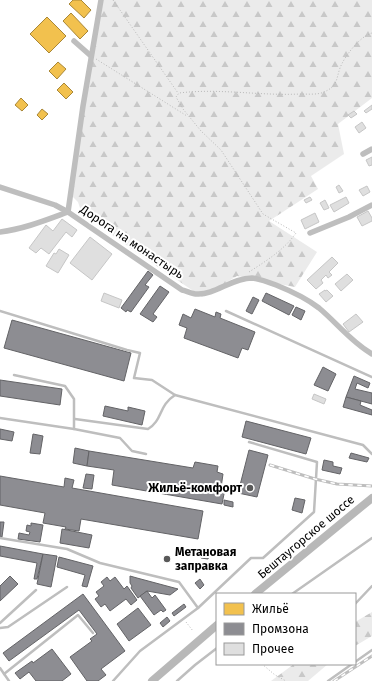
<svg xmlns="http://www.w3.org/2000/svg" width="372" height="681" viewBox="0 0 372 681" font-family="'Fira Sans',sans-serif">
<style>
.forest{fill:url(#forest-firs)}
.homes{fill:#f2c14e;stroke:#a98737}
.industry{fill:#8d8d92;stroke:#636366}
.building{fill:#dfdfdf;stroke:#c6c6c6}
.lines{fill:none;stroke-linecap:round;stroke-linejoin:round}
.path{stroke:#b9b9b9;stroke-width:1;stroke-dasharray:1 2;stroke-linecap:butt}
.lane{stroke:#bebebe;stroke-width:2.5}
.street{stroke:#bebebe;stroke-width:5.5}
.secondary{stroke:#b8b8b8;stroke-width:8}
.rail-casing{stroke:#bebebe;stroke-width:3}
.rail{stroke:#fff;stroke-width:1.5;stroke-dasharray:4.5;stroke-linecap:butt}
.poi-dot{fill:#595959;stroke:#fff;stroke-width:1.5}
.labels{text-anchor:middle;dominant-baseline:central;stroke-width:4;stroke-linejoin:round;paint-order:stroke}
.street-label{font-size:12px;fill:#000;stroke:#fff}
.poi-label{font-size:12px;font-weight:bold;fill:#000;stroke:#fff;text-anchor:end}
</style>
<defs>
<pattern id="forest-firs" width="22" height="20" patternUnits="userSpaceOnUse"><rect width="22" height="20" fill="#ebebeb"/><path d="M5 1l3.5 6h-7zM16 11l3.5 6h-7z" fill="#c8c8c8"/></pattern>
</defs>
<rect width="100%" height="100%" fill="#fff"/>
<g class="forest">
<polygon points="100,0 372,0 372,98 338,124 344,154 311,176 318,189 269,221 317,252 295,287 237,276 202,297 113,236 108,225 90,213 82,214 78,202 72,196"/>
<polygon points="372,612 372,636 355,646 355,622"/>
<polygon points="294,664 328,664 308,681 271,681"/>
</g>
<g class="homes">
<polygon points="73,0 81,0 91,10 84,18 69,4"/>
<polygon points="71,13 88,31 80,39 63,21"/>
<polygon points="47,17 66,36 49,53 30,34"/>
<polygon points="58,62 66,69 57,79 49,71"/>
<polygon points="64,83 73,92 66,99 57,90"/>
<polygon points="21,98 28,105 22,111 15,105"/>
<polygon points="42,109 48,114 42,120 37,115"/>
</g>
<g class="industry">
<polygon points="148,271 153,275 145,285 149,287 131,312 127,310 126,312 121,308"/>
<polygon points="160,286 169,292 153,314 157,317 153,322 140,314"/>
<polygon points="266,293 294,306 289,315 262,301"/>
<polygon points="253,297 259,300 252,314 246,311"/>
<polygon points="296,307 305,311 301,320 292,315"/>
<polygon points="195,309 215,317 216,312 221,314 220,318 255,332 248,350 242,348 238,358 184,338 187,328 179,325 183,314 191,318"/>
<polygon points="12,320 131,353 124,381 4,348"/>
<polygon points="323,367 336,374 328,391 314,385"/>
<polygon points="354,376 370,383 368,388 357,383 355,389 372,393 372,404 346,397"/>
<polygon points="0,380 62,389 60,405 0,396"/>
<polygon points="346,397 361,401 360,405 372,410 372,415 343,407"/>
<polygon points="105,406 128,411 128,407 145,411 142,425 103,416"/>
<polygon points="246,421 311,438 306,454 242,437"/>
<polygon points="0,429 14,432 12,441 0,439"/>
<polygon points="33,434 43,436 40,454 30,453"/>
<polygon points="75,448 89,451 87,466 73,463"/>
<polygon points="249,450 268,455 257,497 238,493"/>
<polygon points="89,451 193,468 195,462 218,466 217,472 223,474 221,488 225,489 222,504 112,485 114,470 87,466"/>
<polygon points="351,453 369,458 367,462 349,458"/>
<polygon points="324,460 333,462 333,466 342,468 340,474 322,470"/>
<polygon points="86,474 94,475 92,489 83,488"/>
<polygon points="0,476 64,487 65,478 74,480 72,488 203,511 198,539 81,519 79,531 65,529 66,527 43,523 45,513 0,505"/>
<polygon points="295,498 305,500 302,513 292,510"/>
<polygon points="224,500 233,502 233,507 224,505"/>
<polygon points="0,522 4,522 2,537 0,537"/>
<polygon points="31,523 43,525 40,542 18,539 19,533 29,535 30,532 26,531 27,525 31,526"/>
<polygon points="62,529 92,535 89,548 60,543"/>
<polygon points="0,546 43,554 37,579 34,579 37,563 0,556"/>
<polygon points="202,550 210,552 208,559 201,558"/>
<polygon points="43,554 57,556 51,587 37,584"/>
<polygon points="59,557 93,566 87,587 82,586 85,575 57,567"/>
<polygon points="10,576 18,584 0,601 0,586"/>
<polygon points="130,576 137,578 178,589 170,595 147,591 138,598 131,588 132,586 130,583"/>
<polygon points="107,577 110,581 115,577 124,589 127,586 137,600 131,605 126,599 110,611 105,604 101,607 95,599 99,596 96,592 104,586 101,582"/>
<polygon points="200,579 204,585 200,589 195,583"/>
<polygon points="147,591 152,598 155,595 166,610 163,612 161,610 154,615 140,596"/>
<polygon points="83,594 125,651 101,669 106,675 98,681 87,681 70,657 92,641 90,639 97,634 79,610 9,661 3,653"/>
<polygon points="184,604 186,607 174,616 172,613"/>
<polygon points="138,608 151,625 129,641 117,624"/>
<polygon points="167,617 170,621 163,627 160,623"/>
<polygon points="52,649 71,674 62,681 36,681 29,672 20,679 15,673 32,661 33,663"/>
</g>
<g class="building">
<polygon points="372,105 372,109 366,113 364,111"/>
<polygon points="354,111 357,114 351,118 348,115"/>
<polygon points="362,122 366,128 359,133 355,127"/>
<polygon points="372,157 372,165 369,166 366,160"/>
<polygon points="339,185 343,191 339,193 336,187"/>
<polygon points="367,186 370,192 363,196 359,190"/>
<polygon points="310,197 312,200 306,203 304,200"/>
<polygon points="346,197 349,203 334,212 330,205"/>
<polygon points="325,200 329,208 324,210 320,203"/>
<polygon points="368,211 372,218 372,221 362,226 357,217"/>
<polygon points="315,213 319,222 305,229 301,220"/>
<polygon points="62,219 77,230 72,237 66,232 49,254 41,248 36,253 29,248 46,225 53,231"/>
<polygon points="90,237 112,254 92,280 70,263"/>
<polygon points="59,249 69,255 58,273 46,266 54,253 56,254"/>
<polygon points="332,257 338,263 329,272 332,275 328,278 326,275 321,280 323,283 316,289 307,280"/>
<polygon points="347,274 353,280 341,291 335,284"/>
<polygon points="325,290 325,291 327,290 333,296 326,302 319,294"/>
<polygon points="104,293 122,300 119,308 101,301"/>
<polygon points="356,314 363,322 349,332 343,324"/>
<polygon points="314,394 326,399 324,404 312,399"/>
</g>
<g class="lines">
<g class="path">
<polyline points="113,0 178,93"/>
<polyline points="96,59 187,116"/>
<path d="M 249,272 C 266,261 284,250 296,233 L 263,214 L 221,150 L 201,131 L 183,109 L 176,97 L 179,93 C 219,88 260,96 300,94 C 307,94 318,95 324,92 C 338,86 336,79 340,68 C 344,57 360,36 372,33"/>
<polyline points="186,622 193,631"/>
<polyline points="262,664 275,675 286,681"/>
</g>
<g class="lane">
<polyline points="0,311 127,350 140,353 134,378 152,380 175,395 363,445 372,454"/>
<polyline points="226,311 372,377"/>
<polyline points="14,375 65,386 74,399 74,429"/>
<polyline points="0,418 74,429 120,438 132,451 146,454"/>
<path d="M 75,419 L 148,429 C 163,420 158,406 175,395"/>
<polyline points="0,538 67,549 100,563 179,582 198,608"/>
<polyline points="292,594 372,538"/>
<polyline points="355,604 372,586"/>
<polyline points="0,623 36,590"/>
<polyline points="0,628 8,627 67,587"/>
<polyline points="355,662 372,650"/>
<polyline points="0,668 9,681"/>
<polyline points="4,674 78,615 93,633"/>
<polyline points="113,681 140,651 198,608 251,558 263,558 314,512 317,462 249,442"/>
<polyline points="177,681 195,665 217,648"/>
<polyline points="328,681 352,664"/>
</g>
<g class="street">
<polyline points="74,41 91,56"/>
<polyline points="363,154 372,149"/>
<path d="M 0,187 L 55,205 L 68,212 L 182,290 C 187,291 192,294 197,294 C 215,295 232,278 252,278 C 260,279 268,282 276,285 C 291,291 306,298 319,308 C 337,323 351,342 372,354"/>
<polyline points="68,212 83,106 101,0"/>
<path d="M 0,232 C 24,229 46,220 68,212"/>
<polyline points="310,233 349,217 372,205"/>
</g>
<g class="secondary">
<polyline points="255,594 372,498"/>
<polyline points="152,681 217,625"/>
</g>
<g class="rail-casing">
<g id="rail">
<polyline points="270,465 315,479 337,484 372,486"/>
<polyline points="334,681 372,656"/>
</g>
</g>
<use href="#rail" class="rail"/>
</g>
<g class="poi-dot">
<circle cx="250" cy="488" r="4"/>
<circle cx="167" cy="559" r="4"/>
</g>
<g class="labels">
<g class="street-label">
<text transform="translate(132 242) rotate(34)">Дорога на монастырь</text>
<text transform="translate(306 537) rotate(-40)">Бештаугорское шоссе</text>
</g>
<g class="poi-label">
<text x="242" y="488">Жильё-комфорт</text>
<text x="175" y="552" text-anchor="start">Метановая<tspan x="175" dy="14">заправка</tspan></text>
</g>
</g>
<rect x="216" y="593" width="140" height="72" fill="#ffffff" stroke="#999999"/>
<rect x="224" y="603" width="20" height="12" fill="#f2c14e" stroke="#999999"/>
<text x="252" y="613" font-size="12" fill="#000000">Жильё</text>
<rect x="224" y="623" width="20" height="12" fill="#8d8d92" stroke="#999999"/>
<text x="252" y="633" font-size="12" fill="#000000">Промзона</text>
<rect x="224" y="643" width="20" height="12" fill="#dfdfdf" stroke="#999999"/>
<text x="252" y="653" font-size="12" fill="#000000">Прочее</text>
</svg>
